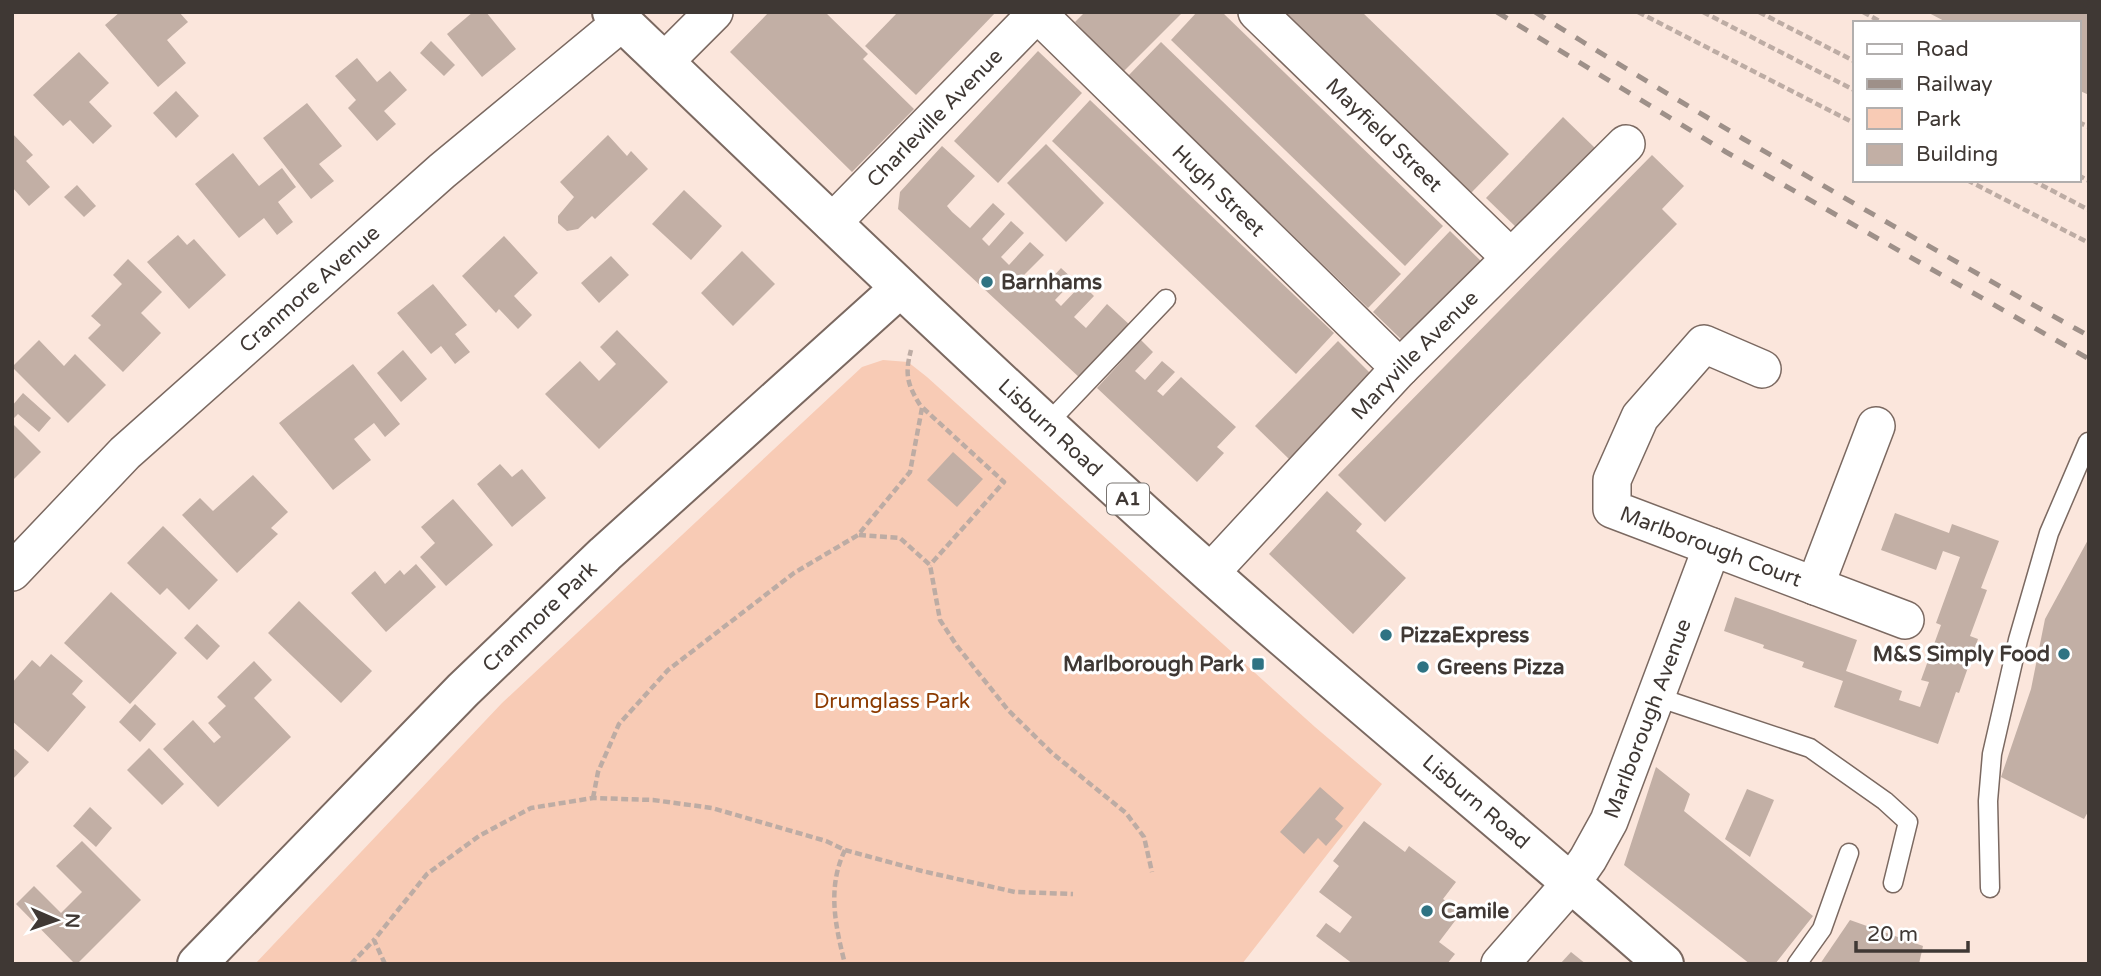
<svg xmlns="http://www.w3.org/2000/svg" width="2101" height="976" viewBox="0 0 2101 976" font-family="'Varela Round',sans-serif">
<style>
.green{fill:#f8cbb5}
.building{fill:#c2afa5}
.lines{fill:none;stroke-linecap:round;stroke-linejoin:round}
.service-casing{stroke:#7b6961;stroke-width:21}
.minor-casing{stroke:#7b6961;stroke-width:40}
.tertiary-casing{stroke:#7b6961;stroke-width:42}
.primary-casing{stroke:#7b6961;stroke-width:42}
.path{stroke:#bdaca4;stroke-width:4.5;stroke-dasharray:7 3.5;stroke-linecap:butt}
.service{stroke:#fff;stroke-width:18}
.minor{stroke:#fff;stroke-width:37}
.tertiary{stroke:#fff;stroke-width:38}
.primary{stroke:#fff;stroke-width:38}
.rail{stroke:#9e9089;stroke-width:5;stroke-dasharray:12 12;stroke-linecap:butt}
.poi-dot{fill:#2f7383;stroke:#fff;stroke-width:2.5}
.labels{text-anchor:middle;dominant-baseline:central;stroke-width:6;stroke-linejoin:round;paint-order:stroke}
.shield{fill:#fff;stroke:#797471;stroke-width:2}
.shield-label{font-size:19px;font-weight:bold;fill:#3f3834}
.street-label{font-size:21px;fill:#3f3834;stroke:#fff}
.poi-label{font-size:21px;font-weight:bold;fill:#3f3834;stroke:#fff;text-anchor:start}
.park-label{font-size:21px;fill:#8c3a00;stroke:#fff}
</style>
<rect width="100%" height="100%" fill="#fbe6dc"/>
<polygon class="green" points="883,360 908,362 927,377 1315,727 1382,784 1242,964 255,964 502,703 862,367"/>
<g class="building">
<polygon points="120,12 179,12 188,22 167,40 186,63 158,87 105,25"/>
<polygon points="473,12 486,12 516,49 482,77 447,34"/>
<polygon points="769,12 825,12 868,54 863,59 914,109 852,172 730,52"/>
<polygon points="898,12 996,12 916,95 865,46"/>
<polygon points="1085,12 1183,12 1123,72 1075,22"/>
<polygon points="1197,12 1222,12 1443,226 1405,266 1171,40"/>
<polygon points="1282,12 1362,12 1509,154 1470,194"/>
<polygon points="1927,12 2089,12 2089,95 2078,90 2078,23 1948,23"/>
<polygon points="431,41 455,65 444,76 420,53"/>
<polygon points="1161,42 1401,274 1368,308 1128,76"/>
<polygon points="1038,51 1082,93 998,183 954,141"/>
<polygon points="79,52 109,83 89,102 112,126 93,144 70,120 63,126 33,95"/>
<polygon points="357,58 377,82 390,71 407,90 384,111 396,124 377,141 348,108 356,100 335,76"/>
<polygon points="176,91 199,116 176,138 153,113"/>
<polygon points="1090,100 1334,333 1296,374 1052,141"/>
<polygon points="307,103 342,146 319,164 334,181 311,199 263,138"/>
<polygon points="1563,117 1596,149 1519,230 1486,198"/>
<polygon points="12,133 33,155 26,161 50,187 29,206 12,187"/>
<polygon points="608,135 627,156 631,151 648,169 595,219 592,216 578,229 567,231 558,223 558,216 574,197 560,182"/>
<polygon points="1046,144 1104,203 1066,242 1007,183"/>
<polygon points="942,146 975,176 947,206 952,212 970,228 993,203 1005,214 982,239 989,246 1011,221 1024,233 1001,257 1009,265 1030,242 1044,255 1022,277 1039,292 1061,268 1074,280 1055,300 1061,306 1082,284 1094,296 1074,317 1086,328 1107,304 1131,326 1081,379 898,209 900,192"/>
<polygon points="233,153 259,186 282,168 296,187 278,202 293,222 277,235 264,218 239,238 195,184"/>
<polygon points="1652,155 1684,186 1662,209 1677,224 1385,522 1338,475"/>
<polygon points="77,185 96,206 84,217 64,197"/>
<polygon points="684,190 722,226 691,260 652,224"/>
<polygon points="1450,231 1483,263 1406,344 1373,312"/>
<polygon points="178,235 187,245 194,239 226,275 189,309 147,262"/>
<polygon points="504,236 538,273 514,296 532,315 518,329 499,309 496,313 462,276"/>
<polygon points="742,251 775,284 733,326 701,293"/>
<polygon points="611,256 629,275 599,303 581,283"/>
<polygon points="128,259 162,292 141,313 161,333 123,372 88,338 101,325 91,316 122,284 113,275"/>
<polygon points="433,284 467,325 455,334 470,352 455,364 441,346 431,354 397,313"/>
<polygon points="617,330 668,382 599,449 545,394 580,361 599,381 616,364 600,347"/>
<polygon points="39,340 64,366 75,354 106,385 68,423 12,367"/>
<polygon points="1141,340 1153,352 1135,371 1145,380 1162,361 1175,372 1157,391 1163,396 1181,377 1236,427 1217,447 1224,453 1197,482 1097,388"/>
<polygon points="1338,341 1372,375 1290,460 1255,426"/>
<polygon points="403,350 427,379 401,402 377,373"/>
<polygon points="353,364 400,424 385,437 374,423 354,439 371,460 333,490 279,423"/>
<polygon points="23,393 51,418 39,432 18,414 12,420 12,406"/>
<polygon points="12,423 41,452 12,481"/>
<polygon points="953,452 983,479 957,507 927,480"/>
<polygon points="500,464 512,477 522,469 546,498 512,527 477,484"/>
<polygon points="253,475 288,512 271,528 278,534 237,573 182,515 200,498 213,511"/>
<polygon points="1327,491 1362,524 1356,531 1406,578 1353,634 1269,554"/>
<polygon points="453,499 493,545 446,586 420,557 435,543 421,527"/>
<polygon points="1895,513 1949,533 1952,524 1999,541 1981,588 1987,590 1970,636 1978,639 1959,693 1956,692 1938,744 1834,707 1843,681 1802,667 1804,662 1763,648 1764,645 1724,631 1735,597 1857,640 1846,671 1902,691 1899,700 1920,707 1929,682 1921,680 1941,625 1936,623 1960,557 1943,551 1936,570 1881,550"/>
<polygon points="163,526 218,580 189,610 167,588 160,595 127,563"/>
<polygon points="2089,538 2089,810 2084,819 2001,777 2031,689 2045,619"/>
<polygon points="416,564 436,587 386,632 351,593 375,571 385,584 400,570 404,575"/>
<polygon points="111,592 177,653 130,704 64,643"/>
<polygon points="299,601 372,671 341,703 268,633"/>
<polygon points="197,624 220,646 207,660 184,638"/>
<polygon points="51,654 83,681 72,694 86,707 48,752 12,721 12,683 32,660 40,667"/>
<polygon points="254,661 272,680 254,698 291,737 218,807 163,749 193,720 214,743 221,737 208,723 226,706 217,697"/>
<polygon points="135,704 156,724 140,742 119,722"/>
<polygon points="12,747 29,762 12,780"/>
<polygon points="149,748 184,784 162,805 127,770"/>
<polygon points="1656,767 1690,794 1684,811 1813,916 1775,964 1750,964 1624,865"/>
<polygon points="1320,787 1344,808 1335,819 1343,826 1326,846 1318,838 1304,854 1280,832"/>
<polygon points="1747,789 1774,800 1750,857 1725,839"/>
<polygon points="90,807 112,828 96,847 73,826"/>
<polygon points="1364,821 1405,852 1409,846 1456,882 1443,899 1461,913 1439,942 1455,954 1447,964 1353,964 1316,936 1326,923 1340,933 1352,917 1319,892 1339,866 1333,861"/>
<polygon points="82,841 141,900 77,964 75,964 16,904 34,886 61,913 82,892 56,866"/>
<polygon points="1850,920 1923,946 1919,964 1820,964"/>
<polygon points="1571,952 1586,964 1560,964"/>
</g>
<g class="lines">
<g class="service-casing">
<g id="service">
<polyline points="1046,425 1166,299"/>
<polyline points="1657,697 1810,748 1885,801 1908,822 1893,883"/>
<polyline points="1990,888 1988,801 1992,754 2018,640 2049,533 2088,442"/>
<polyline points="1797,964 1822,929 1849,853"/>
</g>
</g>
<g class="minor-casing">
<g id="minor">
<path id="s1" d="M 1257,12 L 1510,257"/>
<path id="s2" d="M 1037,13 L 1400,368"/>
<polyline points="664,62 714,12"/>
<path id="s3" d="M 832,223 L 1038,12"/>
<path id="s4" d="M 1762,369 L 1704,344 L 1640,417 L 1612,480 L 1612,509 L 1905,620"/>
<path id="s5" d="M 12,572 L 125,453 L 442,171 L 622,22"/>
<path id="s6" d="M 1210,573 L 1400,368 L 1626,144"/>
<polyline points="1815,586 1876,426"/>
<path id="s7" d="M 1500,964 L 1572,882 L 1588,859 L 1609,821 L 1712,547"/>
</g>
</g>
<g class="tertiary-casing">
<g id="tertiary">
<path id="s8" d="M 197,964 L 463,690 L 605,554 L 899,289"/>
</g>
</g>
<g class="primary-casing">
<g id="primary">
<path id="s9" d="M 612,12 C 809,201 1006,391 1210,573 C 1359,706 1514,831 1664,964"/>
</g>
</g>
<g class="path">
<polyline points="1638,12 1854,123"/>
<polyline points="1703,12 1854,90"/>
<polyline points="1759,12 1854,61"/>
<polyline points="1863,12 1883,23"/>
<polyline points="2078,122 2089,127"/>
<polyline points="2078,175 2089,181"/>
<polyline points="1967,180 2089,243"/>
<polyline points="2032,180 2089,210"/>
<polyline points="923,408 1004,482 930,565"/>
<polyline points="859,535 900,538 930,565 940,620 957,646 1008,710 1052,753 1126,813 1144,837 1152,872"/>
<path d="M 593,798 L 598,772 L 619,724 L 668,670 L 794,573 L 858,535 L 910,472 L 922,408 C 908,386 904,376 911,350"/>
<path d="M 845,850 C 827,887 835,925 845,964"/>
<polyline points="351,964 374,940"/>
<polyline points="385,964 374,940 427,874 479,836 531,808 593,798 653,800 712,808 826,841 845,850 922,871 1015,892 1073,894"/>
</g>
<use href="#service" class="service"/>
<use href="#minor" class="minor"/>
<use href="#tertiary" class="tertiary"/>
<use href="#primary" class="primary"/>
<g class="rail">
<polyline points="1497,12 1726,152 2089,359"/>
<path d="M 1535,12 C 1716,126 1902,232 2089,336"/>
</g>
</g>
<g class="poi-dot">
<circle cx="987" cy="282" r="7"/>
<circle cx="1386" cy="635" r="7"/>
<circle cx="2064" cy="654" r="7"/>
<rect x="1251" y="657" width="14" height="14" rx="3.5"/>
<circle cx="1423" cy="667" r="7"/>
<circle cx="1427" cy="911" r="7"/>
</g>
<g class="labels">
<rect class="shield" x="1107" y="483.5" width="42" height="31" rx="5"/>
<g class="shield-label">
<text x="1128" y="499">A1</text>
</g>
<g class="street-label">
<text stroke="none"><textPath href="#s3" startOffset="147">Charleville Avenue</textPath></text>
<text stroke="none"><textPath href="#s1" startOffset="177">Mayfield Street</textPath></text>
<text stroke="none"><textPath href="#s2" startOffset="254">Hugh Street</textPath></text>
<text stroke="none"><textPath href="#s5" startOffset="411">Cranmore Avenue</textPath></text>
<text stroke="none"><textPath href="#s6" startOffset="299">Maryville Avenue</textPath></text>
<text stroke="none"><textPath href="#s9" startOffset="604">Lisburn Road</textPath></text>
<text stroke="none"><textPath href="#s4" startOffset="364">Marlborough Court</textPath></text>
<text stroke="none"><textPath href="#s8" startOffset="488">Cranmore Park</textPath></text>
<text stroke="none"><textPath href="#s7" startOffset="290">Marlborough Avenue</textPath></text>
<text stroke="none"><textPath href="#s9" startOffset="1171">Lisburn Road</textPath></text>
</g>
<g class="poi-label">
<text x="1001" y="282">Barnhams</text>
<text x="1400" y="635">PizzaExpress</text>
<text x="2050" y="654" text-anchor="end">M&amp;S Simply Food</text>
<text x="1244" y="664" text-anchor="end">Marlborough Park</text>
<text x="1437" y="667">Greens Pizza</text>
<text x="1441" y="911">Camile</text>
</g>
<g class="park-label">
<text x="892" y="701">Drumglass Park</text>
</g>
</g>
<rect width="2101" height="976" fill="none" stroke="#3f3834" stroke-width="28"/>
<rect x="1853" y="21" width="228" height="161" fill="#ffffff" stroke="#b2afae" stroke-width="2"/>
<rect x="1867" y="44" width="35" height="10" fill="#ffffff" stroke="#b2afae" stroke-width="2"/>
<text x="1916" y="56" font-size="21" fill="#3f3834">Road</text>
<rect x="1867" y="79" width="35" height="10" fill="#9e9089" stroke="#b2afae" stroke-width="2"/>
<text x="1916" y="91" font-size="21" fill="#3f3834">Railway</text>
<rect x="1867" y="108" width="35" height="21" fill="#f8cbb5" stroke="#b2afae" stroke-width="2"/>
<text x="1916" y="126" font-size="21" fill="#3f3834">Park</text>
<rect x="1867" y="144" width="35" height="21" fill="#c2afa5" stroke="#b2afae" stroke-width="2"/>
<text x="1916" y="161" font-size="21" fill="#3f3834">Building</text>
<g transform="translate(56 920) rotate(92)" stroke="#ffffff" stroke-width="5" paint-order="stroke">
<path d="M0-5L12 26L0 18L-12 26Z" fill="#3f3834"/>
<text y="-10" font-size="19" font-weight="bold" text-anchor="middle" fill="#3f3834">N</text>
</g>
<path d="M1856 941v10h112v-10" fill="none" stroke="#3f3834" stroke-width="3.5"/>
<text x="1867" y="941" font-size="21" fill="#3f3834" stroke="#ffffff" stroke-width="5" paint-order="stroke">20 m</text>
</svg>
